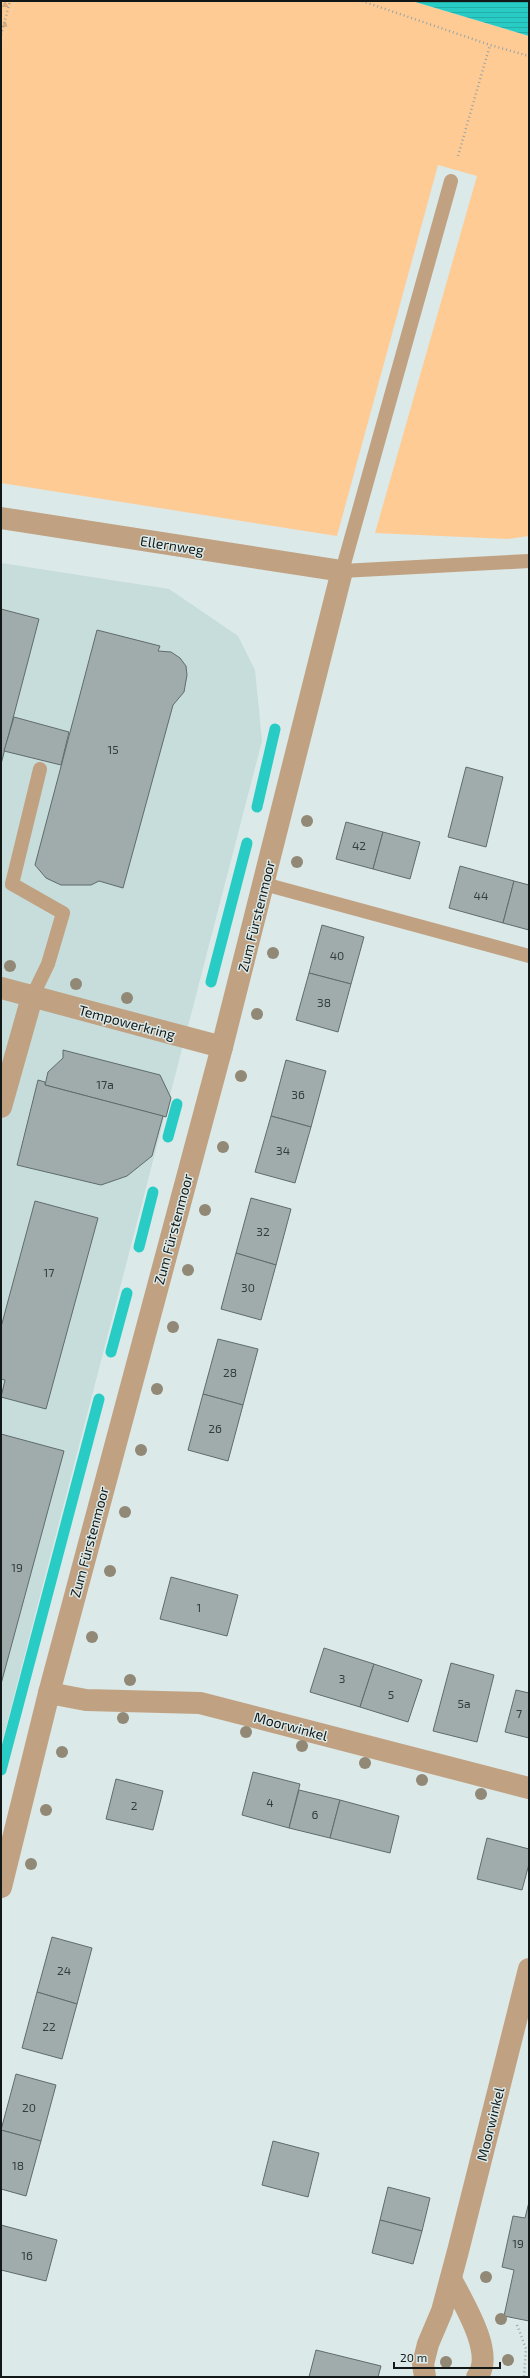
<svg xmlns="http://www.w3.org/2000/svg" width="530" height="2378" viewBox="0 0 530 2378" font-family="'Exo 2',sans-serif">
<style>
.built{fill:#c6dddb}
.green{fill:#ffcb95}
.forest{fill:url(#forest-firs)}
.water{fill:url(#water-rules)}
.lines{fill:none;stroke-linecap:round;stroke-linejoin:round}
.stream{stroke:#29cbc5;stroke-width:11}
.building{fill:#9facab;stroke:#5f6c6b}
.path{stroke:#99a4a3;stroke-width:2.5;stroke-dasharray:1 3;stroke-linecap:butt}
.lane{stroke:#c0a182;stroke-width:14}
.street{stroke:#c0a182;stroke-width:22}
.tree{fill:#918876}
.labels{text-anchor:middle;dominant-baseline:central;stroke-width:3;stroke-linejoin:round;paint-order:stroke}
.number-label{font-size:12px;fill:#353c3c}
.street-label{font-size:14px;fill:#121717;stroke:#dbe9e8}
</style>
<defs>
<pattern id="forest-firs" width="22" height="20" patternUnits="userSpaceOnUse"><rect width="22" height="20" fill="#ffcb95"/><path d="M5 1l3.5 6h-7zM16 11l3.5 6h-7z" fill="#daae80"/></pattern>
<pattern id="water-rules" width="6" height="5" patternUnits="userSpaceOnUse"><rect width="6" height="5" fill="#29cbc5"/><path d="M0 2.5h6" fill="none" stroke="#24aea8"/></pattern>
</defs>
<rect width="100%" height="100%" fill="#dbe9e8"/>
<polygon class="built" points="1,563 169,589 238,636 255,670 262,741 1,1746"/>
<polygon class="green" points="15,1 412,1 529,36 529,536 508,539 375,533 477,176 438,165 337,536 1,483 1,46"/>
<polygon class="forest" points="1,1 15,1 1,46"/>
<polygon class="water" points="412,1 529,1 529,36"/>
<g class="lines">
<g class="stream">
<polyline points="257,807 275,729"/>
<polyline points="211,982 247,843"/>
<polyline points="168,1137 177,1104"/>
<polyline points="139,1247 153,1192"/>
<polyline points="111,1352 127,1293"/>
<polyline points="1,1770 99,1399"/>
</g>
</g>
<g class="building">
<polygon points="1,609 39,619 1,764"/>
<polygon points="97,630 160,646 158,651 171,652 180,658 186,666 187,675 184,692 173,705 123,888 99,881 91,885 61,885 46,878 35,865"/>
<polygon points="14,717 69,732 61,765 4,751"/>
<polygon points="466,767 503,777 486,847 448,837"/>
<polygon points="346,822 383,832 373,869 336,859"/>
<polygon points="383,832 420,842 410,879 373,869"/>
<polygon points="460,866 514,881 503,923 449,908"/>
<polygon points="514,881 529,885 529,930 503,923"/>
<polygon points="322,925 364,937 351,984 309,973"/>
<polygon points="309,973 351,984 338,1032 296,1020"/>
<polygon points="63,1050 160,1075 171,1098 166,1117 45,1085 48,1072 63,1058"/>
<polygon points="286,1060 326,1071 311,1127 271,1116"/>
<polygon points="38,1080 45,1082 45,1085 163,1116 152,1156 127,1176 101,1185 17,1165"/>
<polygon points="271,1116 311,1127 295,1183 255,1172"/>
<polygon points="251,1198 291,1209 276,1265 236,1253"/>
<polygon points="35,1201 98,1218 46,1409 1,1397 5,1380 1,1379 1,1327"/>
<polygon points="236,1253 276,1265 261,1320 221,1309"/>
<polygon points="218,1339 258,1349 243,1405 203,1394"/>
<polygon points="203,1394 243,1405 228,1461 188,1450"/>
<polygon points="1,1434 64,1451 1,1684"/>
<polygon points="171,1577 238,1595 227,1636 160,1619"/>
<polygon points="324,1648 374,1664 360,1707 310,1692"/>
<polygon points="451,1663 494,1675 477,1742 433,1731"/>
<polygon points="374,1664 422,1680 408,1722 360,1707"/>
<polygon points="516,1690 529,1693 529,1738 505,1732"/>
<polygon points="253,1772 300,1784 289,1828 242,1815"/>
<polygon points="116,1779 163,1791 153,1830 106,1819"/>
<polygon points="299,1790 340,1800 330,1838 289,1828"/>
<polygon points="340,1800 399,1816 390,1853 330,1838"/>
<polygon points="487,1838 529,1849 529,1864 522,1890 477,1879"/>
<polygon points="52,1937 92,1948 77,2004 37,1992"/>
<polygon points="37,1992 77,2004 62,2059 22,2048"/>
<polygon points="16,2074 56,2085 41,2141 1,2130"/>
<polygon points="1,2130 41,2141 26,2196 1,2189"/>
<polygon points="273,2141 319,2153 308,2197 262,2185"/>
<polygon points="388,2187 430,2198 422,2231 380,2220"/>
<polygon points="529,2202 529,2321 504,2316 514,2270 502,2267 513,2216 525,2218"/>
<polygon points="380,2220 422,2231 413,2264 372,2253"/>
<polygon points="1,2225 57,2240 46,2281 1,2270"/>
<polygon points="316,2350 381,2366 378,2377 309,2377"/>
</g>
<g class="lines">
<g class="path">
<polyline points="362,1 490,45 529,56"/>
<polyline points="1,35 10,1"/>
<polyline points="458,156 490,45"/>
<polyline points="517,2325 526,2349 524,2377"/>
</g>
<g class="lane">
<polyline points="451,181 342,571 529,561"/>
<polyline points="264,884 529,956"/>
<polyline points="32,997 48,964 63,913 12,884 40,769"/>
</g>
<g class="street">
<polyline points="1,518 342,571 222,1047 49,1693 1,1887"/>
<polyline points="1,988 222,1047"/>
<polyline points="1,1107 32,997"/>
<polyline points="49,1693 86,1700 200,1703 529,1788"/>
<path d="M 451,2279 C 462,2301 496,2354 477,2377"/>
<polyline points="425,2377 423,2364 428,2344 442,2311 458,2251 529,1969"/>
</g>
</g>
<g class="tree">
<circle cx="307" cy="821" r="6"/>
<circle cx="297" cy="862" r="6"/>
<circle cx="273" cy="953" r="6"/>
<circle cx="10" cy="966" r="6"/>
<circle cx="76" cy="984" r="6"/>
<circle cx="127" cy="998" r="6"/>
<circle cx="257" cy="1014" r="6"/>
<circle cx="241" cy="1076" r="6"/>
<circle cx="223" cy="1147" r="6"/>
<circle cx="205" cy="1210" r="6"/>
<circle cx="188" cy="1270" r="6"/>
<circle cx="173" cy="1327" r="6"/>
<circle cx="157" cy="1389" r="6"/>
<circle cx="141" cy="1450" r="6"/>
<circle cx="125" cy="1512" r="6"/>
<circle cx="110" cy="1571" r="6"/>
<circle cx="92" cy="1637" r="6"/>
<circle cx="130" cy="1680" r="6"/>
<circle cx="123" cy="1718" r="6"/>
<circle cx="246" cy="1732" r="6"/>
<circle cx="302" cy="1746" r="6"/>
<circle cx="62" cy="1752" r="6"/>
<circle cx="365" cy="1763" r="6"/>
<circle cx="422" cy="1780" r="6"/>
<circle cx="481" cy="1794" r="6"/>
<circle cx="46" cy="1810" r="6"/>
<circle cx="31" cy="1864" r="6"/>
<circle cx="486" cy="2277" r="6"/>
<circle cx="501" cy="2319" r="6"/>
<circle cx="508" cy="2360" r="6"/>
<circle cx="446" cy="2362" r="6"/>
</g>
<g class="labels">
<g class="number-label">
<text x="113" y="749">15</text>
<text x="359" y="845">42</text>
<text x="481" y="895">44</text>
<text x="337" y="955">40</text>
<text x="324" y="1002">38</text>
<text x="105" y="1084">17a</text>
<text x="298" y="1094">36</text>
<text x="283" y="1150">34</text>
<text x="263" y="1231">32</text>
<text x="49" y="1272">17</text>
<text x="248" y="1287">30</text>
<text x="230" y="1372">28</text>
<text x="215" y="1428">26</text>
<text x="17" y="1567">19</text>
<text x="199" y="1607">1</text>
<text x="342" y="1678">3</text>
<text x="391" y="1694">5</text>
<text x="464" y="1703">5a</text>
<text x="519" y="1713">7</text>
<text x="270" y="1802">4</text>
<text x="134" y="1805">2</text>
<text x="315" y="1814">6</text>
<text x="64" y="1970">24</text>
<text x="49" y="2026">22</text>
<text x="29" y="2107">20</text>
<text x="18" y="2165">18</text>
<text x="518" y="2243">19</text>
<text x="27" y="2255">16</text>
</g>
<g class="street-label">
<text transform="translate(172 545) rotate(9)">Ellernweg</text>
<text transform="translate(256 916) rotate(-76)">Zum Fürstenmoor</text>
<text transform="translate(127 1022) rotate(15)">Tempowerkring</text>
<text transform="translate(173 1229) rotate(-75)">Zum Fürstenmoor</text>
<text transform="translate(89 1542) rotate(-75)">Zum Fürstenmoor</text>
<text transform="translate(291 1726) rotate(15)">Moorwinkel</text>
<text transform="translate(490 2124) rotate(-76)">Moorwinkel</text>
</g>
</g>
<rect width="530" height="2378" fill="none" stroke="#121717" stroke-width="4"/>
<path d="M394 2362v6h106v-6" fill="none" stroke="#121717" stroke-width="2"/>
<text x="400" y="2362" font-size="12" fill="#121717" stroke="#dbe9e8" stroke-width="3" paint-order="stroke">20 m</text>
</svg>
